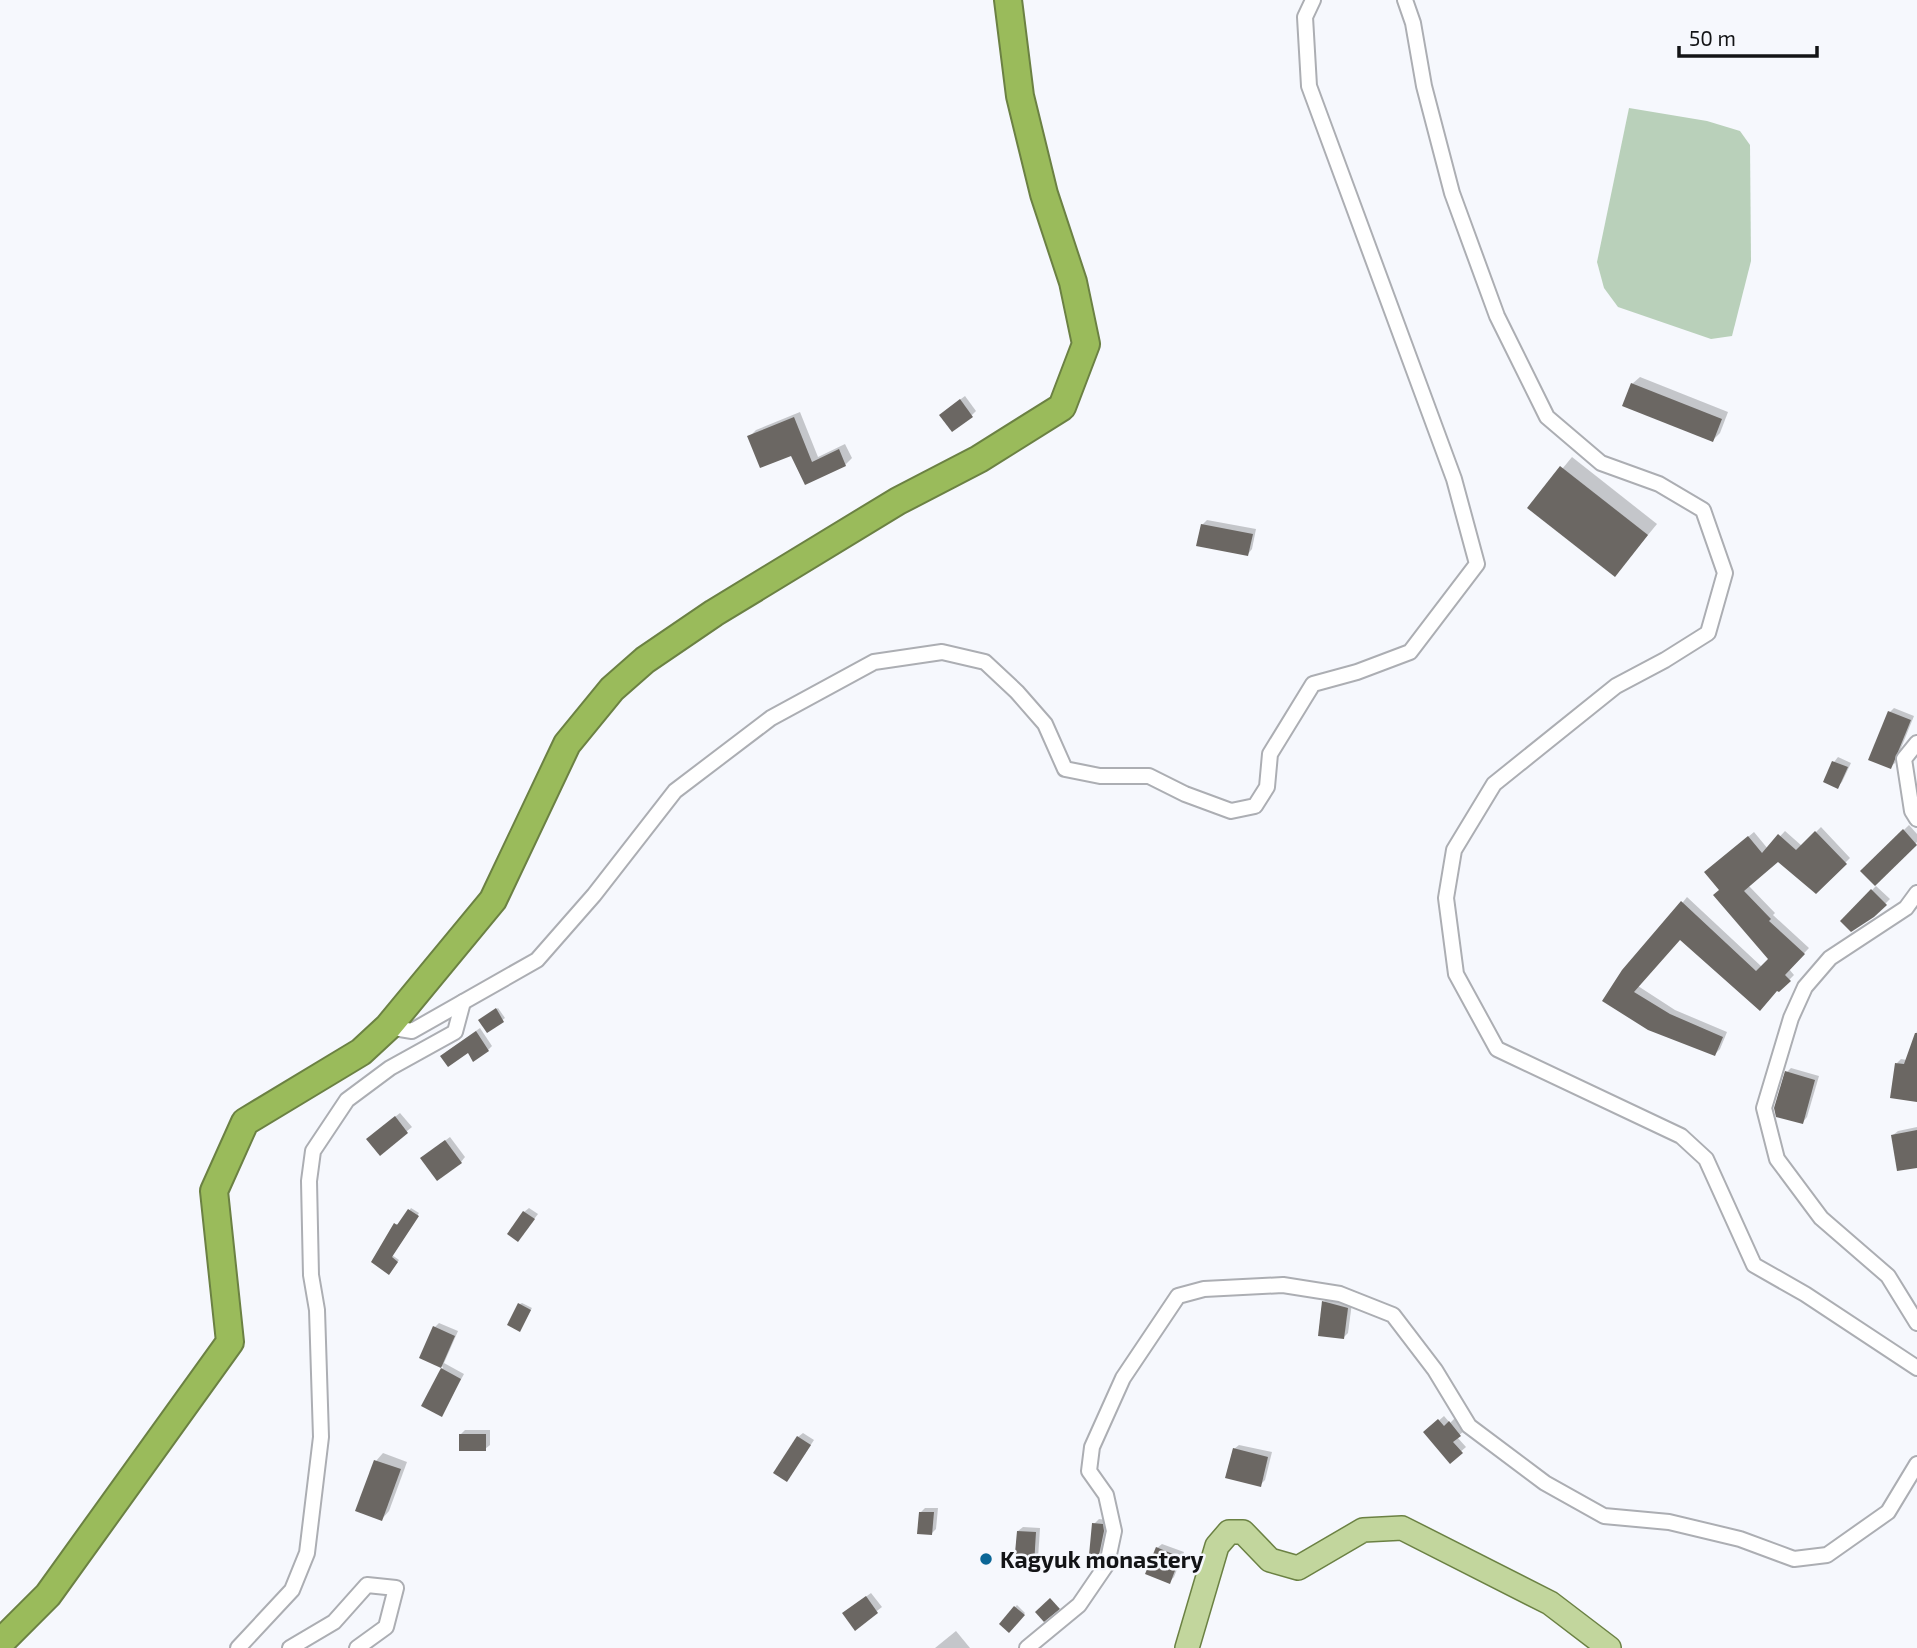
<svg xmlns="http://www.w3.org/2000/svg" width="1917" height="1648" viewBox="0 0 1917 1648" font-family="'Exo 2',sans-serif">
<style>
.green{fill:#b9d0ba}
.shadow{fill:#0003}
.building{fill:#6b6763}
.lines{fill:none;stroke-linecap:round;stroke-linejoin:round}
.street-casing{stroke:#acaeb3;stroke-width:18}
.primary-casing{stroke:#6b8143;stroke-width:26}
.highway-casing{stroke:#6b8143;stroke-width:30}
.street{stroke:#fff;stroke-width:14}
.primary{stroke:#c2d69d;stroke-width:23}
.highway{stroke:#9abb5b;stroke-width:26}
.poi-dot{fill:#0b6696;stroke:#f6f8fd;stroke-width:2.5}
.labels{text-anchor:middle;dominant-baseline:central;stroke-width:5;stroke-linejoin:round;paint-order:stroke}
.poi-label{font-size:23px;font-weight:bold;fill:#131416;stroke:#f6f8fd;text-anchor:start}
</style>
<rect width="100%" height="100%" fill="#f6f8fd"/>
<polygon class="green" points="1629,108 1707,121 1740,131 1750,145 1751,261 1732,336 1711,339 1618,307 1604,288 1597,262"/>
<g class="shadow">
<polygon points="1640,377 1728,412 1720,433 1713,440 1632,384"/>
<polygon points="965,396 976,411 972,415 946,410"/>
<polygon points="800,412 818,457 845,444 852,458 845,465 805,483 792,453 749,437 756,430"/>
<polygon points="1572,457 1657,524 1615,575 1530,508"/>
<polygon points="1207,520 1256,529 1252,549 1248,554 1202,525"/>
<polygon points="1894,708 1914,716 1895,763 1890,767 1890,712"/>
<polygon points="1838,757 1851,763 1842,782 1837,787 1825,781 1834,762"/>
<polygon points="1909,825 1917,834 1917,842 1875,884 1862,871"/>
<polygon points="1821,827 1850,858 1816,892 1778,859 1748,885 1775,913 1773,915 1809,948 1789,969 1794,975 1779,990 1680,938 1638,986 1675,1010 1727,1032 1720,1049 1715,1054 1605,1000 1687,897 1762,967 1770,959 1721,889 1712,867 1754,832 1768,849 1785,831 1802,846"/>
<polygon points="1876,886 1890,899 1873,916 1842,921"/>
<polygon points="498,1008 505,1018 487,1031 482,1019"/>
<polygon points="480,1028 492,1046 488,1050 446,1052"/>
<polygon points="1917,1031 1917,1100 1897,1063 1901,1059 1907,1060"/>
<polygon points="1791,1068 1819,1076 1807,1117 1803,1122 1787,1072"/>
<polygon points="400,1113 412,1127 380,1153 373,1134"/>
<polygon points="1917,1127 1917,1166 1893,1135 1898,1131"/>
<polygon points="450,1137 465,1157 461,1162 427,1154"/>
<polygon points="411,1208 419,1213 392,1255 399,1260 389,1273 373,1261 396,1224 400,1224"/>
<polygon points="529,1208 538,1214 518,1240 524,1212"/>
<polygon points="1329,1297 1352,1303 1348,1333 1344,1337 1324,1302"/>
<polygon points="522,1303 532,1308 521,1328 520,1304"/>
<polygon points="439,1323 458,1331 444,1363 464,1374 442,1415 423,1405 443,1367 421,1357 435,1327"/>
<polygon points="1444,1416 1450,1423 1455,1418 1465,1430 1457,1437 1466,1447 1450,1461 1426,1432"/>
<polygon points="465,1430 490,1430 490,1445 485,1449 460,1435"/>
<polygon points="803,1433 814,1440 791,1475 798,1437"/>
<polygon points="1239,1445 1272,1452 1265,1480 1260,1485 1234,1449"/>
<polygon points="383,1453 407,1462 389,1511 382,1519 376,1461"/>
<polygon points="925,1508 938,1508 936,1529 931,1534 920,1513"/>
<polygon points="1099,1519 1107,1520 1108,1525 1103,1549 1098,1554 1094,1524"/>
<polygon points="1023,1527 1040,1528 1038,1559 1033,1563 1018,1531"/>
<polygon points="1162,1544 1184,1552 1174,1577 1169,1582 1157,1548"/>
<polygon points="871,1593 882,1607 855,1628 849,1609"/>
<polygon points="1017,1605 1025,1613 1009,1631 1001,1623"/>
<polygon points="956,1631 970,1648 935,1648"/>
</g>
<g class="building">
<polygon points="1631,383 1722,419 1713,442 1622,406"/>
<polygon points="960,399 973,417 952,432 939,415"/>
<polygon points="794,417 812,462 839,449 846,466 805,485 791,456 760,468 747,436"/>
<polygon points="1560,466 1648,535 1615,577 1527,508"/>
<polygon points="1201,524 1253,534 1248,556 1196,546"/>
<polygon points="1888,711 1911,720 1891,769 1868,760"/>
<polygon points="1832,761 1848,767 1838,789 1823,782"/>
<polygon points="1903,829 1917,845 1875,886 1860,871"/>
<polygon points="1815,831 1847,864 1816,894 1778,862 1744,891 1771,919 1769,921 1805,954 1785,975 1791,981 1779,992 1777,991 1760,1011 1680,940 1634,992 1670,1014 1723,1037 1715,1056 1648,1030 1602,1001 1622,970 1681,901 1756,971 1768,959 1713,895 1719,890 1704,872 1748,836 1762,853 1778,834 1796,850"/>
<polygon points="1871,889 1887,905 1874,917 1851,932 1840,921"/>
<polygon points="496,1008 504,1022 487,1033 478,1020"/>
<polygon points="476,1031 489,1051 473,1062 468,1053 448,1067 440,1056"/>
<polygon points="1915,1033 1917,1033 1917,1102 1890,1098 1895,1063 1904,1064"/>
<polygon points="1785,1071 1815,1080 1803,1124 1776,1117 1774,1108"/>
<polygon points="395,1116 408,1133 380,1156 366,1139"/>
<polygon points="1917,1130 1917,1168 1897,1171 1891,1135"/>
<polygon points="445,1140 462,1163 437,1181 420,1158"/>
<polygon points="408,1209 419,1216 392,1257 398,1262 389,1275 371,1262 394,1223 397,1225"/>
<polygon points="523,1211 535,1219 518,1242 507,1234"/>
<polygon points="1322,1301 1348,1308 1344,1339 1318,1336"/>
<polygon points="518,1303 531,1310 520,1332 507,1325"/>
<polygon points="433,1326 455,1336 441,1368 419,1358"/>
<polygon points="441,1368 461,1379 442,1417 421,1406"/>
<polygon points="1438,1419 1444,1426 1449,1421 1461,1436 1453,1442 1463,1453 1450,1464 1423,1432"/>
<rect x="459" y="1434" width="27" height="17"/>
<polygon points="797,1436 811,1445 787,1482 773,1473"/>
<polygon points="1233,1448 1268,1457 1261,1487 1225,1478"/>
<polygon points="374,1460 401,1469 382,1521 355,1511"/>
<polygon points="919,1512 934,1512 932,1535 917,1534"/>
<polygon points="1092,1523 1103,1524 1104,1531 1099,1555 1089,1555"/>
<polygon points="1017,1531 1036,1532 1034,1565 1014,1564"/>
<polygon points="1156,1547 1180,1557 1170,1584 1145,1574"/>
<polygon points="866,1596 878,1613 855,1631 842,1613"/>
<polygon points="1050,1598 1060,1609 1044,1622 1035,1612"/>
<polygon points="1014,1606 1025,1615 1009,1633 999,1624"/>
</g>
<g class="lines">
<g class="street-casing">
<g id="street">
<polyline points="1405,0 1413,23 1424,86 1452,193 1497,316 1547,417 1601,463 1659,484 1703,510 1725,573 1708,633 1665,660 1616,686 1494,784 1454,850 1446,898 1456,974 1497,1049 1681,1136 1706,1159 1754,1265 1805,1294 1917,1368"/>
<polyline points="1917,743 1904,759 1912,811 1917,819"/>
<polyline points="1917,893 1906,908 1830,958 1805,987 1791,1018 1764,1108 1777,1159 1821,1218 1888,1276 1917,1323"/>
<polyline points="388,1027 412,1031 537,960 594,895 675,791 771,718 874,662 942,652 985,662 1017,692 1045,724 1065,769 1100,776 1149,776 1185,794 1231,811 1255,806 1267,787 1270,754 1313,684 1357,672 1410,652 1477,564 1454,479 1309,86 1305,17 1313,0"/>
<polyline points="238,1648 292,1590 307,1553 321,1437 317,1310 311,1275 309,1181 313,1151 347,1100 390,1068 455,1032 463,1002"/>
<polyline points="290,1648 334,1622 367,1585 396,1588 386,1627 357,1648"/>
<polyline points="1027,1648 1079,1605 1107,1564 1114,1531 1106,1495 1089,1471 1092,1447 1123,1378 1178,1296 1204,1289 1283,1285 1340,1294 1393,1315 1435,1370 1469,1426 1545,1483 1604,1516 1669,1522 1740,1539 1794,1559 1827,1555 1888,1512 1917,1464"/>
</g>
</g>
<g class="primary-casing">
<polyline id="primary" points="1187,1648 1217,1546 1229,1532 1243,1532 1270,1560 1298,1568 1363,1530 1402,1528 1550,1603 1609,1648"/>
</g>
<g class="highway-casing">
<polyline id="highway" points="0,1643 48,1595 230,1342 214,1191 245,1122 361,1052 388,1027 493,900 567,744 612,689 645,660 714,613 898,501 979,459 1062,407 1086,344 1073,282 1044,194 1020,96 1008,0"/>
</g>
<use href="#street" class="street"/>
<use href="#primary" class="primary"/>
<use href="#highway" class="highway"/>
</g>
<circle class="poi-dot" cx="986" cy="1559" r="7"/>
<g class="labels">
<g class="poi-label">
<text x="1000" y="1559">Kagyuk monastery</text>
</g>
</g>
<path d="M1679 46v10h138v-10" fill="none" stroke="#131416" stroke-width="3.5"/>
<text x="1689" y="46" font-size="21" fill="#131416" stroke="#f6f8fd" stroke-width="5" paint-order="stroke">50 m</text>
</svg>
